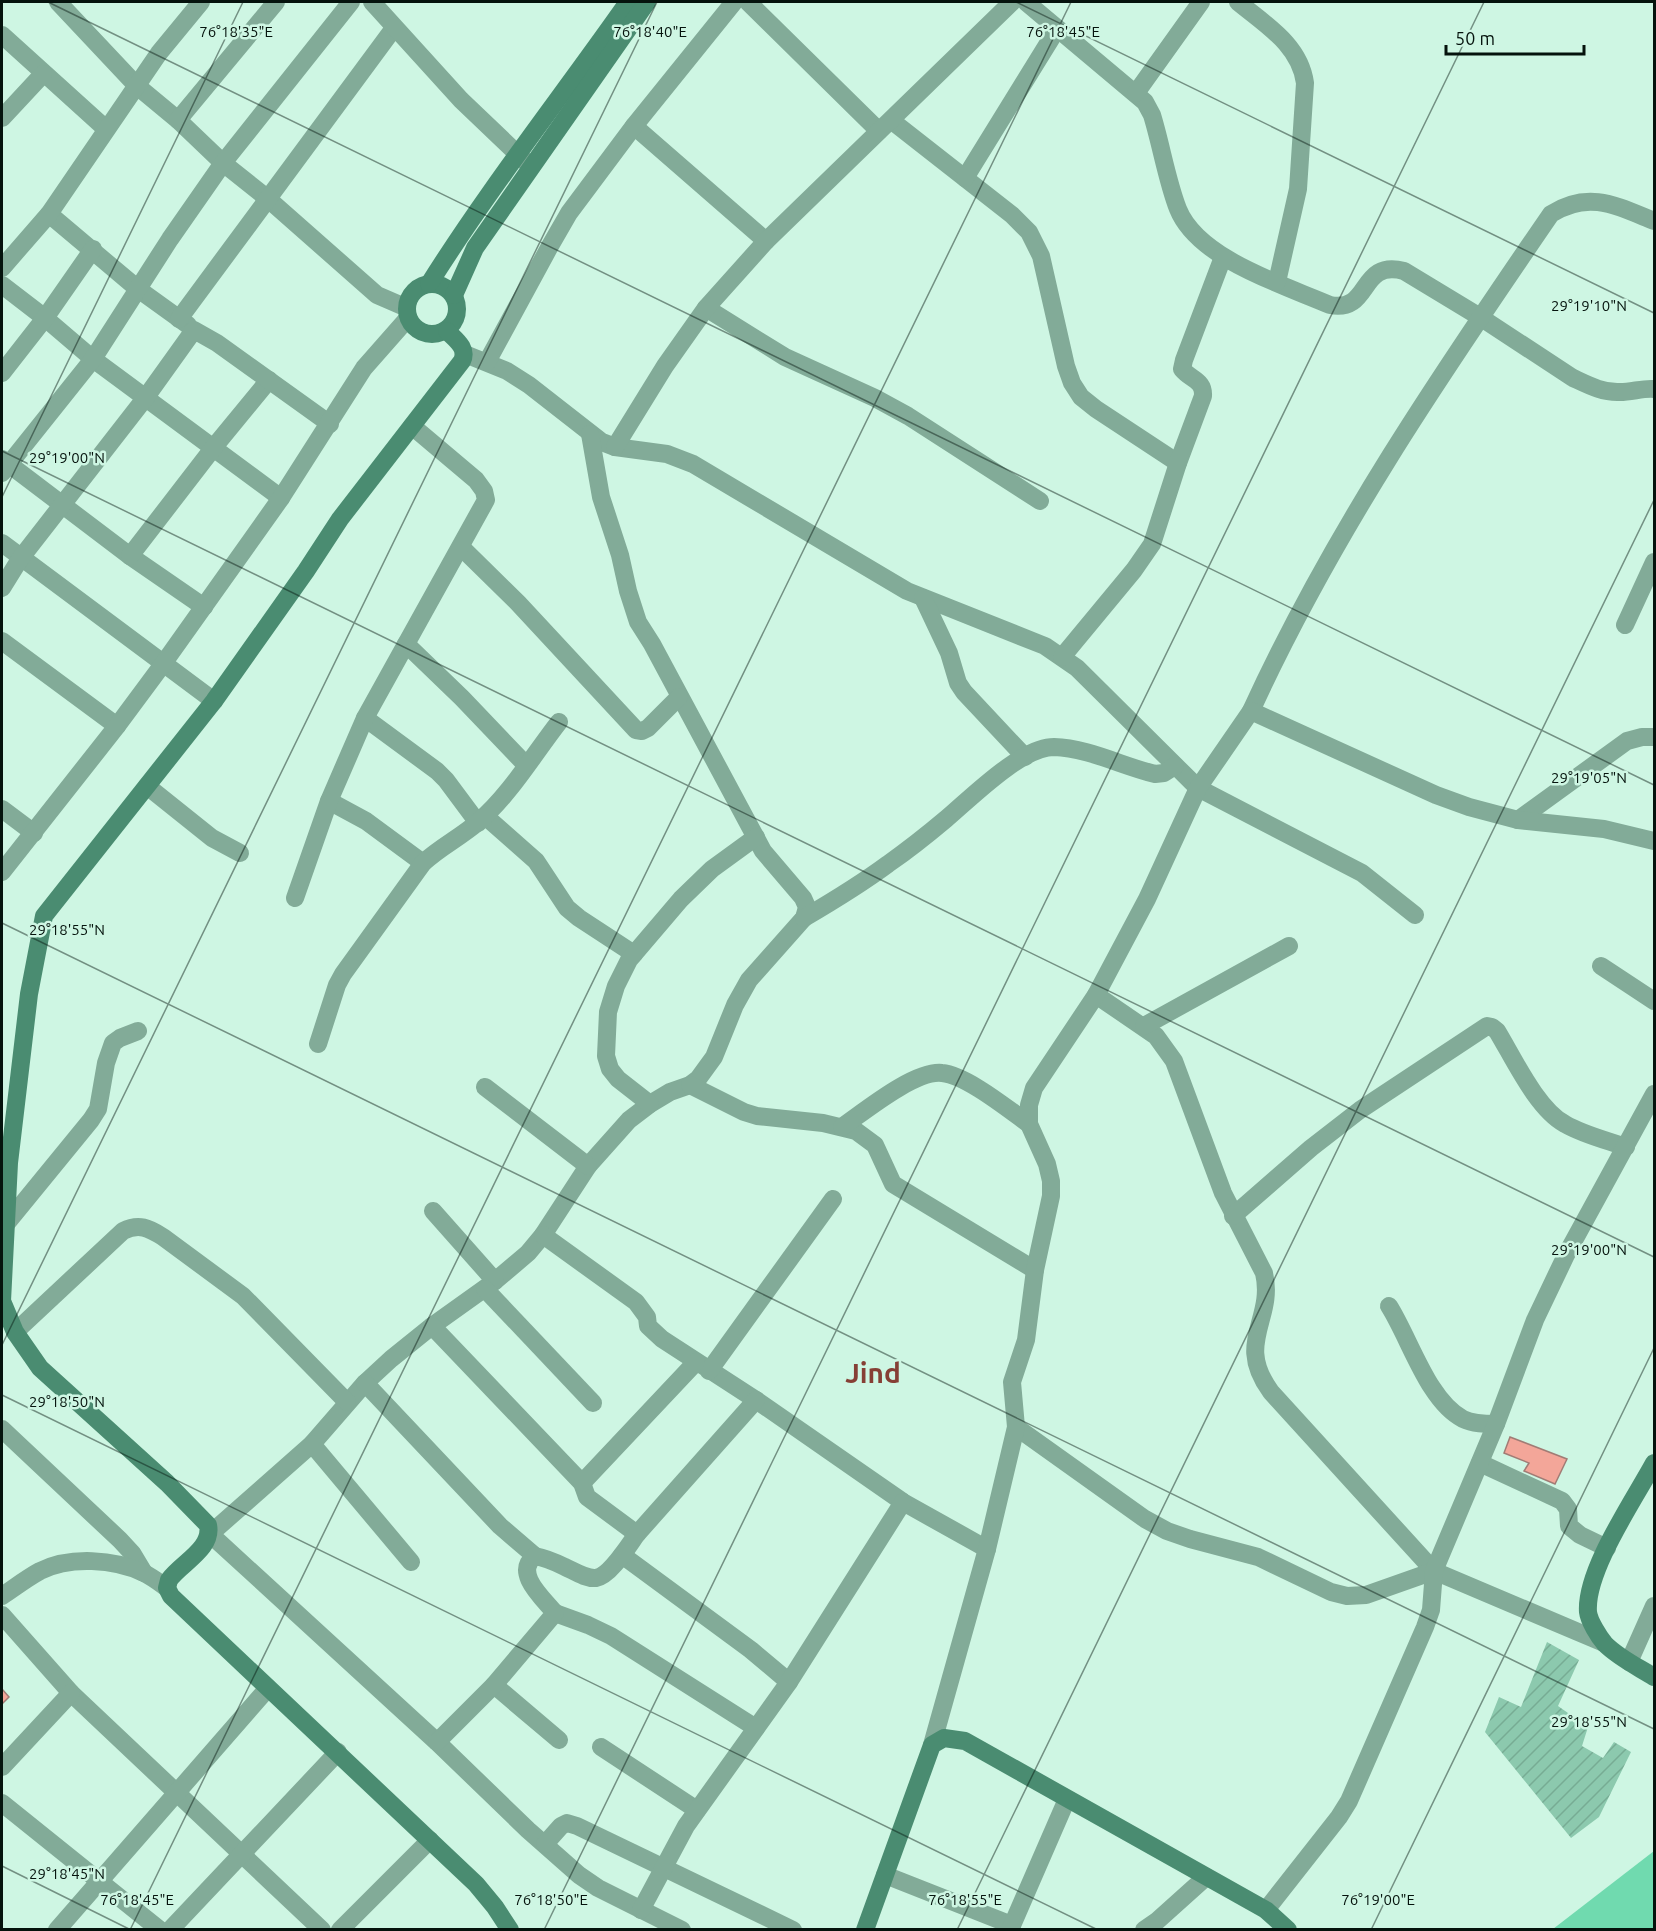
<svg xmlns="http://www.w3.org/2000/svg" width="1656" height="1931" viewBox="0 0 1656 1931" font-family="Ubuntu,sans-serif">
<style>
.garden{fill:url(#garden-furrows)}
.water{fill:#70daaf}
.building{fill:#f3a699;stroke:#a17c75;stroke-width:1.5}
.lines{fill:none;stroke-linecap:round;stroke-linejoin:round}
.minor{stroke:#82ab98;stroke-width:18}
.tertiary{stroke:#82ab98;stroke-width:18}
.secondary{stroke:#4a8c71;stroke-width:18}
.ticks{fill:none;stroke:#05130d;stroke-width:1.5;stroke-opacity:0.45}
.labels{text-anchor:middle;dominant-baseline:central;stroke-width:5;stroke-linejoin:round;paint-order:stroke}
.town-label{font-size:28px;font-weight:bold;fill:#863f35;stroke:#cef6e3}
.ticks-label{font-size:15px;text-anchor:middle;fill:#05130d;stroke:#cef6e3;stroke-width:5;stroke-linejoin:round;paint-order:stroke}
</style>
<defs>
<pattern id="garden-furrows" width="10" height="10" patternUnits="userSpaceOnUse" patternTransform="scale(1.5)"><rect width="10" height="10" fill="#8cc9ae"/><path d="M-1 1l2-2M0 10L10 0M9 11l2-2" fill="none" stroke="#77ac94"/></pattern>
</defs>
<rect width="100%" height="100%" fill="#cef6e3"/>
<polygon class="garden" points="1547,1642 1579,1660 1558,1706 1588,1727 1582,1746 1603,1758 1614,1742 1631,1752 1599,1817 1571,1838 1485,1732 1499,1697 1521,1707"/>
<polygon class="water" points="1654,1851 1654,1929 1553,1929"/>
<g class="building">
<polygon points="1510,1437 1567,1459 1555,1484 1524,1471 1529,1463 1504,1453"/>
<polygon points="2,1689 9,1697 2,1704"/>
</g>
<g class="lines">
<g class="minor">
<polyline points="58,2 137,86 178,120 223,163 267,198 377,295 407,308"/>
<polyline points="748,2 879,131"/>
<path d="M 1026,2 L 1145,102 L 1152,115 C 1161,144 1167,181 1178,209 C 1198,259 1284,285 1330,305 C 1372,313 1358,259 1404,271 L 1480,317 L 1573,378 C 1588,385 1603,393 1620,392 C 1632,392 1643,388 1654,389"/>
<path d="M 1238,2 C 1266,25 1300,45 1305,83 L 1298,189 L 1277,282"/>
<polyline points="2,35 106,129"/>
<polyline points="1136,93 1201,2"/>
<polyline points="2,118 43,74"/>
<polyline points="178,120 276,2"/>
<polyline points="892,121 1012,215 1029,232 1041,256 1066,366 1072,383 1081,397 1096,409 1178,463"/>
<polyline points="634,126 766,241"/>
<polyline points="965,178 1057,29"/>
<polyline points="49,214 138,289 188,325"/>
<polyline points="2,268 49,214 159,53 201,2"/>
<polyline points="2,285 45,318 93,359 281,498"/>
<polyline points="706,308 785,357 875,398 908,416 1040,501"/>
<polyline points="179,319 394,28"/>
<polyline points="465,354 507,371 529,385 602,442 615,447 667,454 693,464 907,591 1045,646 1077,668 1198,788 1362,873 1415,915"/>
<polyline points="487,362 550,246 569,213 634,126 734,2"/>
<polyline points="2,373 45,318 93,249"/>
<polyline points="590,434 601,497 620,555 628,591 638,622 652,644 763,851 803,898 807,907 804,918 749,980 735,1005 714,1057 698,1079 690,1085 670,1092 650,1104 629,1120 588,1166 543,1235 528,1253 495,1281 432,1326 391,1359 365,1383 312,1444 210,1534 437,1742 528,1830 579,1875 598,1888 682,1930"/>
<polyline points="615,447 665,366 706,308 766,241 1012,2"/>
<polyline points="2,459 130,556 204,607"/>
<polyline points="2,473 93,359 170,239 223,163 351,2"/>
<polyline points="2,543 214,701"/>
<polyline points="461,547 518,603 636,730 642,731 648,728 679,697"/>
<polyline points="130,556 214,447 269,380"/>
<polyline points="2,588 20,559 146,397 194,330 217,343 330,424"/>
<polyline points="923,598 949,653 958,683 964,692 1025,757"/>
<polyline points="1625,625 1654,562"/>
<polyline points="2,641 117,726"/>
<polyline points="406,644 462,698 526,765"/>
<path d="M 1062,657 L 1134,570 L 1152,544 L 1178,463 L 1203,396 C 1204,380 1191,380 1182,369 L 1184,360 L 1223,257"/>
<path d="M 1251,711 C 1332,534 1441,374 1551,214 C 1589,190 1617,206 1654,221"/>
<polyline points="365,718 437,771 446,780 478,823"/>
<polyline points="147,786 212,838 240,853"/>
<polyline points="329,801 366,821 423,863"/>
<polyline points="2,809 34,833"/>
<polyline points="485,816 536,861 567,908 579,918 634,954"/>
<polyline points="1518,820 1627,741 1642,737 1654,737"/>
<polyline points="2,872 117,726 163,664 281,498 364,368 408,318"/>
<polyline points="295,898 329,801 365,718 486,500 484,491 476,480 412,426"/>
<path d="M 804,918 C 833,901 861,884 888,864 C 908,850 927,835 946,819 C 971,798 1021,747 1054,747 C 1088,748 1122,766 1155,774 L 1164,773 L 1175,766"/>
<polyline points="1601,966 1654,1001"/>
<path d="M 1096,995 L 1156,1036 L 1174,1061 L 1223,1193 L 1264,1273 C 1275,1320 1234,1342 1271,1392 L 1434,1571 L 1604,1643"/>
<polyline points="1144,1026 1289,946"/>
<path d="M 318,1044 L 337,985 L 343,974 L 423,863 C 440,847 461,837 478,822 C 509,796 534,754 559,722"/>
<polyline points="690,1085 744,1112 757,1116 823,1123 856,1131 875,1145 893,1184 1035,1270"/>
<polyline points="485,1087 588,1166"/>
<polyline points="650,1104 618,1079 610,1069 606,1056 608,1012 616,986 629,960 681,899 712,869 756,837"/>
<path d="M 842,1127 C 865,1111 915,1070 942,1073 C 966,1075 1008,1109 1029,1124"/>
<polyline points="433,1211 495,1281"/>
<path d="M 1233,1216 L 1311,1148 L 1360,1110 L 1487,1026 L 1492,1027 L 1497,1031 C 1514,1059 1537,1109 1565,1124 C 1584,1135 1606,1140 1626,1147"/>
<polyline points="6,1224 91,1120 98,1109 106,1063 113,1043 120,1038 138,1031"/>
<polyline points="543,1235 636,1302 647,1317 648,1326 662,1339 756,1400 903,1502 987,1549"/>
<polyline points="485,1289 593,1403"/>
<path d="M 1389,1306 C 1410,1339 1428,1401 1463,1419 C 1473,1424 1485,1424 1496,1424"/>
<polyline points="432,1326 582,1483 587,1497 637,1534"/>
<path d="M 15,1332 L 123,1231 C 139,1223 149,1228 163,1237 L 243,1296 L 347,1402"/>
<polyline points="709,1371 833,1199"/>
<polyline points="365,1383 500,1526 535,1556"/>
<polyline points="1016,1427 1145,1519 1167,1531 1190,1539 1258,1557 1331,1592 1347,1596 1366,1595 1434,1571"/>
<polyline points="2,1429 120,1540 132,1553 144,1573"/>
<polyline points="312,1444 411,1562"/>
<polyline points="1480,1463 1562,1501 1568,1509 1569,1526 1580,1535 1607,1548"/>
<polyline points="582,1483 696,1362"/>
<polyline points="622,1555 751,1650 789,1682"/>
<polyline points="555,1613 588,1625 611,1636 756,1728"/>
<polyline points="2,1615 71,1693 322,1930"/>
<polyline points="1629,1662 1654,1606"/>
<polyline points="494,1685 559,1740"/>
<path d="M 437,1742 L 494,1685 L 555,1613 C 543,1598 513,1573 535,1556 C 546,1558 555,1562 565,1567 C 574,1571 586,1579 596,1578 C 610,1576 629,1545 637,1534 L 756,1400"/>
<polyline points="932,1745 987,1549 1016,1427 1012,1382 1026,1340 1035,1270 1051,1196 1051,1181 1047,1164 1029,1124 1029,1105 1034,1088 1096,995 1147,899 1198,788 1251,711 1436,795 1469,807 1518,820 1604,829 1654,841"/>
<polyline points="601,1747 697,1810"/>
<polyline points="2,1767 71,1693"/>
<polyline points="2,1803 160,1930"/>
<polyline points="545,1844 561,1826 567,1823 577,1826 793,1930"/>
<polyline points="885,1875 1012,1925"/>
<polyline points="641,1910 686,1826 789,1682 903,1502"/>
<polyline points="1266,1910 1339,1817 1349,1801 1425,1627 1431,1610 1434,1571 1496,1424 1535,1320 1566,1255 1654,1094"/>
<polyline points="57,1930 268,1688"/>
<polyline points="170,1930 338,1752"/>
<polyline points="340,1930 430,1840"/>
<polyline points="1010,1930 1067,1799"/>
<polyline points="1144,1930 1157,1921 1206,1877"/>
</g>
<g class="tertiary">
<polyline points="372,2 461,100 528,164"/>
<path d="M 2,1596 C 14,1588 27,1578 40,1571 C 70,1556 114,1559 144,1573 C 152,1577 160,1583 167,1588"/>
</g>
<g class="secondary">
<circle cx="432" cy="309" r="25"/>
<path d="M 429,284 C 490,187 562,96 628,2"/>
<polyline points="454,295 475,248 647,2"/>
<path d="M 447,331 C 456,340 468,348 462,361 L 340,519 L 306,571 L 214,701 L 44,916 L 29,994 L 9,1163 L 2,1301 L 15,1332 L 40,1368 L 167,1483 L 208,1525 C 213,1549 181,1563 169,1580 L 167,1588 L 171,1596 L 476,1884 L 495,1907 L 510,1930"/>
<path d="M 1654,1463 C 1634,1500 1585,1571 1588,1612 C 1589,1621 1599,1637 1605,1644 C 1619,1658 1638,1667 1654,1677"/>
<polyline points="865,1930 932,1745 944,1738 965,1741 1266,1910 1288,1930"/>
</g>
</g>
<path class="ticks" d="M 48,2 L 1654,785M 1016,2 L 1654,313M 2,451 L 1654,1257M 2,497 L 243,2M 2,923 L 1654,1729M 2,1345 L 657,2M 2,1395 L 1098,1930M 2,1866 L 131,1930M 130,1930 L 1071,2M 544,1930 L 1484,2M 957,1930 L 1654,500M 1371,1930 L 1654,1348"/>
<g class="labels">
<g class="town-label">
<text x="873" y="1372">Jind</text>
</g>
</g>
<g class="ticks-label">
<text x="236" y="37">76°18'35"E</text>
<text x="650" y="37">76°18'40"E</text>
<text x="1063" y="37">76°18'45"E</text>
<text x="1589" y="311">29°19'10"N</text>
<text x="67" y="463">29°19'00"N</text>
<text x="1589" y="783">29°19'05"N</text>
<text x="67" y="935">29°18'55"N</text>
<text x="1589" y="1255">29°19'00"N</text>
<text x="67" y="1407">29°18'50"N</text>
<text x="1589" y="1727">29°18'55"N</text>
<text x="67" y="1879">29°18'45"N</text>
<text x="137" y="1905">76°18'45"E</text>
<text x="551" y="1905">76°18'50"E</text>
<text x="965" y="1905">76°18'55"E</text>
<text x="1378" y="1905">76°19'00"E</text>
</g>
<rect width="1656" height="1931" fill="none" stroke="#05130d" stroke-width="6"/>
<path d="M1446 45v9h138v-9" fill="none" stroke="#05130d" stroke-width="3"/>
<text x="1455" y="45" font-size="18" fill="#05130d" stroke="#cef6e3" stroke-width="4.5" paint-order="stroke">50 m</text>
</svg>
